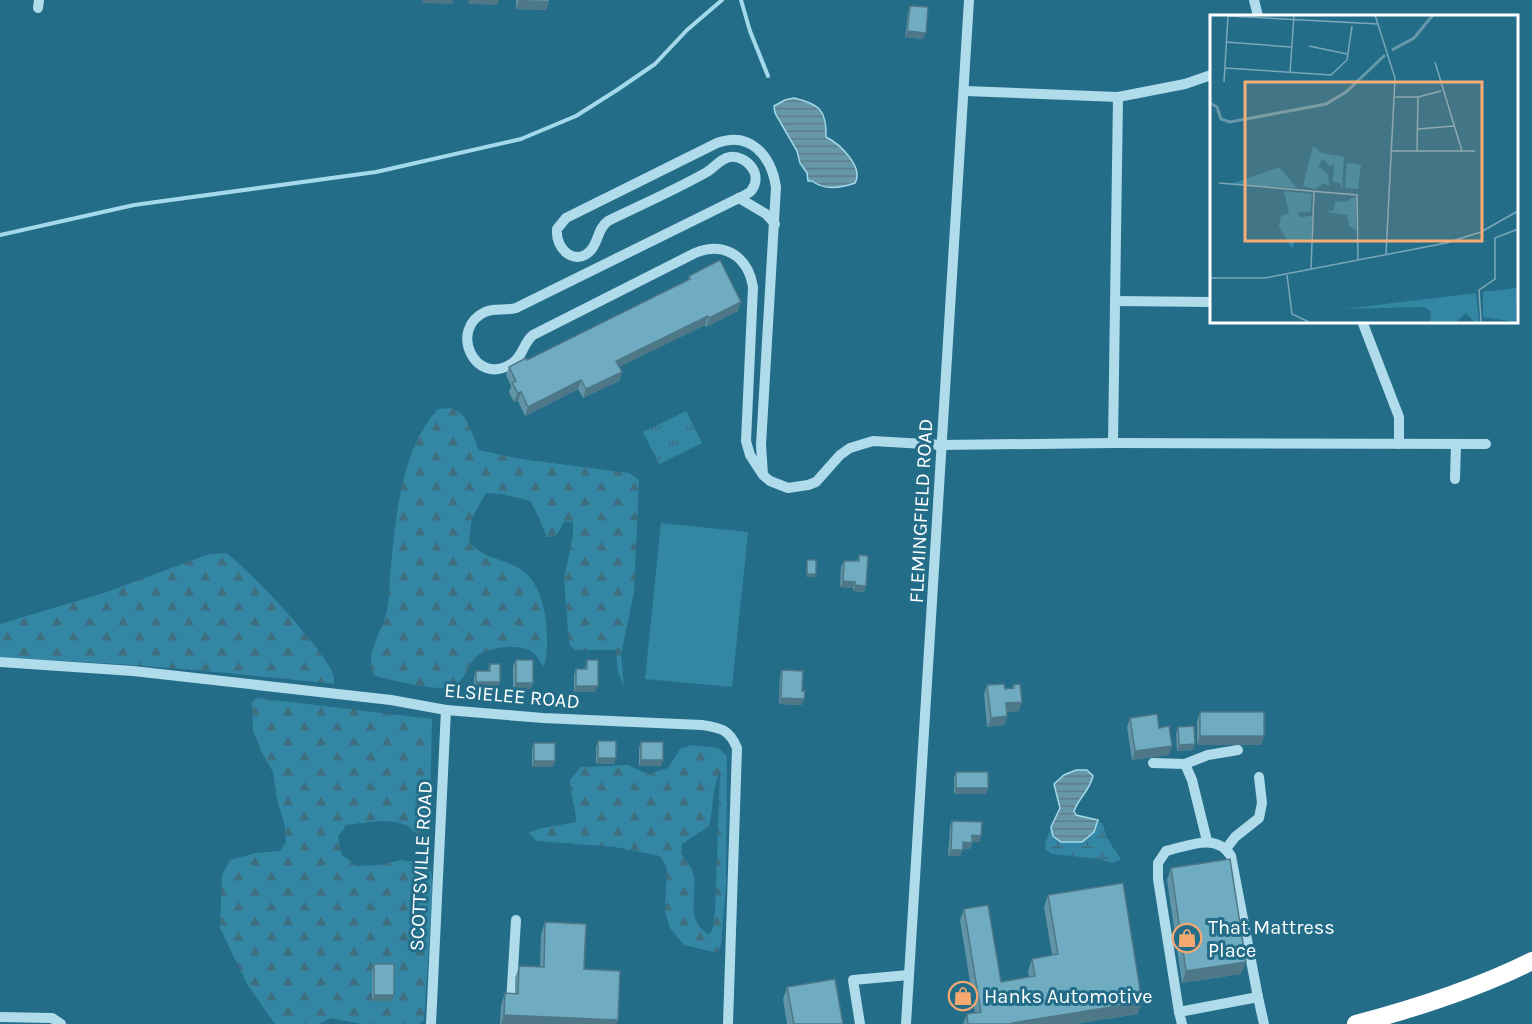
<svg xmlns="http://www.w3.org/2000/svg" width="1532" height="1024" viewBox="0 0 1532 1024" font-family="Karla,sans-serif">
<style>
.forest{fill:url(#forest-firs);fill-rule:evenodd}
.wetland{fill:url(#wetland-marsh)}
.park{fill:url(#park-tufts)}
.pitch{fill:#3487a4}
.water{fill:url(#water-rules);stroke:#a3d9eb;stroke-width:1.5}
.lines{fill:none;stroke-linecap:round;stroke-linejoin:round}
.stream{stroke:#a3d9eb;stroke-width:4}
.minor{stroke:#afdbea;stroke-width:10}
.highway{stroke:#fff;stroke-width:18}
.wall{fill:#6094a6}
.shaded-wall{fill:#4e7887}
.building{fill:#70acc1;stroke:#4e7887;stroke-width:1.5}
.labels{text-anchor:middle;dominant-baseline:central;stroke-width:6;stroke-linejoin:round;paint-order:stroke}
.street-label{font-size:20px;fill:#fff;stroke:#236d89}
.poi-label{font-size:20px;fill:#fff;stroke:#236d89;text-anchor:start}
.inset-river{fill:none;stroke:#6798aa;stroke-width:3}
.inset-road{fill:none;stroke:#7ba7b8;stroke-width:1.5}
.view{fill:#f6ad78;fill-opacity:0.15;stroke:#f6ad78;stroke-width:3}
.inset-edge{fill:none;stroke:#fff;stroke-width:3}
</style>
<defs>
<pattern id="forest-firs" width="22" height="20" patternUnits="userSpaceOnUse" patternTransform="scale(1.5)"><rect width="22" height="20" fill="#3487a4"/><path d="M5 1l3.5 6h-7zM16 11l3.5 6h-7z" fill="#3e6f81"/></pattern>
<pattern id="wetland-marsh" width="20" height="14" patternUnits="userSpaceOnUse" patternTransform="scale(1.5)"><rect width="20" height="14" fill="#3487a4"/><path d="M1 5h8M5 5V1M11 12h8M15 12V8" fill="none" stroke="#3e6f81"/></pattern>
<pattern id="park-tufts" width="24" height="20" patternUnits="userSpaceOnUse" patternTransform="scale(1.5)"><rect width="24" height="20" fill="#3487a4"/><path d="M3 7l-1-3M5 7V3M7 7l1-3M15 17l-1-3M17 17v-4M19 17l1-3" fill="none" stroke="#3e6f81"/></pattern>
<pattern id="water-rules" width="6" height="5" patternUnits="userSpaceOnUse" patternTransform="scale(1.5)"><rect width="6" height="5" fill="#6798aa"/><path d="M0 2.5h6" fill="none" stroke="#5e7d89"/></pattern>
</defs>
<rect width="100%" height="100%" fill="#236d89"/>
<g class="forest">
<path d="M 451,408 C 471,417 470,431 479,450 L 521,459 L 629,473 L 639,480 L 634,592 L 621,655 L 624,687 L 618,672 L 616,650 L 575,650 L 569,644 L 564,579 L 573,536 L 573,522 L 564,522 L 556,536 L 547,537 L 531,501 L 502,494 L 486,493 L 472,518 L 469,541 C 481,559 504,558 522,570 C 547,587 551,640 544,667 C 541,663 537,655 532,652 C 520,643 485,647 475,658 C 467,667 464,682 453,687 C 440,692 390,680 375,676 C 362,658 383,630 387,611 C 390,596 389,580 391,565 C 396,514 402,448 438,409 Z"/>
<path d="M 226,553 C 247,567 327,653 333,674 C 334,676 334,682 334,684 C 222,672 112,661 0,659 L 0,624 L 107,592 L 209,554 Z"/>
<path d="M 257,698 L 432,719 L 430,808 L 419,836 C 415,833 411,828 408,826 C 390,817 364,823 346,825 L 338,837 L 342,855 L 357,866 L 379,865 L 401,860 L 430,864 L 433,883 L 424,1020 L 419,1024 L 361,1024 L 331,1018 L 319,1024 L 275,1024 L 247,984 L 220,928 L 222,875 L 230,860 L 256,853 L 280,851 L 286,842 L 285,826 L 277,800 L 273,772 L 261,751 L 253,731 L 252,702 Z"/>
<path d="M 692,745 L 718,748 L 727,756 L 726,884 L 721,944 L 718,953 L 684,945 L 670,928 L 665,911 L 667,867 L 660,856 L 615,847 L 537,841 L 529,833 L 538,829 L 576,822 C 576,807 570,795 570,780 L 581,767 L 628,765 L 648,774 L 668,768 L 680,749 ZM 720,772 L 715,912 L 713,928 L 709,935 C 681,915 701,896 692,870 C 690,864 684,858 681,853 L 682,844 L 709,826 C 714,808 711,789 720,772 Z"/>
</g>
<path class="wetland" d="M 1098,820 L 1103,825 L 1106,836 L 1121,859 C 1114,864 1109,863 1101,859 L 1052,854 L 1046,850 L 1045,844 L 1051,827 L 1053,836 L 1061,842 L 1082,842 L 1094,832 Z"/>
<polygon class="park" points="686,411 702,443 659,464 643,432"/>
<polygon class="pitch" points="661,523 748,532 732,687 645,679"/>
<g class="water">
<path d="M 794,98 C 819,104 827,110 826,137 C 840,144 864,167 855,183 C 841,188 824,190 812,181 L 808,181 L 807,173 L 800,163 L 797,151 L 775,113 L 774,106 L 785,100 Z"/>
<path d="M 1076,770 L 1087,770 L 1093,776 C 1089,792 1079,797 1074,811 L 1076,815 L 1098,820 L 1094,832 L 1082,842 L 1061,842 L 1053,836 L 1051,827 L 1060,808 L 1054,784 L 1064,775 Z"/>
</g>
<g class="lines">
<g class="stream">
<polyline points="741,0 750,31 768,76"/>
<polyline points="0,235 134,205 376,172 521,139 576,116 617,90 655,64 687,30 722,0"/>
</g>
<g class="minor">
<polyline points="1254,0 1258,16"/>
<polyline points="38,8 39,0"/>
<polyline points="965,91 1118,97 1185,84 1211,75"/>
<polyline points="739,198 766,214 775,224"/>
<polyline points="1115,301 1211,302"/>
<polyline points="1362,321 1399,417 1399,444"/>
<polyline points="1113,443 1118,97"/>
<path d="M 763,475 L 761,445 L 776,187 C 771,155 750,131 717,143 L 566,218 L 557,229 C 555,250 576,267 591,250 C 599,241 597,229 608,221 C 641,205 675,190 707,172 C 715,167 721,158 730,157 C 747,155 764,175 751,191 C 748,194 743,196 739,198 L 516,308 C 506,311 494,308 485,312 C 448,329 475,387 511,364 C 523,357 523,343 533,335 L 695,253 C 724,241 748,256 753,287 L 746,441 L 750,455 L 763,475 L 770,481 L 788,488 L 808,485 L 816,482 L 840,455 L 850,448 L 873,441 L 942,445 L 1113,443 L 1486,444"/>
<polyline points="1455,479 1456,444"/>
<path d="M 0,662 L 133,671 L 391,700 L 446,710 L 543,718 L 702,725 C 721,728 729,729 737,748 L 728,1024"/>
<polyline points="1153,763 1185,764 1192,780 1207,841"/>
<polyline points="1185,764 1208,755 1238,750"/>
<polyline points="1226,849 1235,837 1259,818 1262,803 1259,777"/>
<polyline points="511,1003 516,920"/>
<path d="M 1179,1012 L 1158,879 L 1158,863 L 1166,851 C 1188,846 1216,832 1231,856 L 1258,997"/>
<polyline points="0,1017 52,1018 61,1024"/>
<polyline points="431,1024 446,710"/>
<polyline points="860,1024 853,980 909,975"/>
<polyline points="906,1024 969,0"/>
<polyline points="1182,1024 1179,1012 1258,997 1264,1024"/>
</g>
<path class="highway" d="M 1356,1024 C 1416,1008 1476,989 1532,961"/>
</g>
<g class="wall">
<polygon points="516,0 549,0 546,10 516,9"/>
<polygon points="910,6 923,39 905,37 908,12"/>
<polygon points="689,276 738,311 706,327 705,325 619,367 622,372 619,381 583,398 578,389 525,416 518,401 514,402 509,392 511,386 506,375 509,367 527,360 687,281"/>
<polygon points="859,555 864,592 853,591 853,588 840,587 841,567 844,561 857,561"/>
<polygon points="516,660 531,689 513,689 513,666"/>
<polygon points="587,660 595,692 574,692 574,675 576,669 585,669"/>
<polygon points="490,664 498,688 474,688 474,677 476,671 488,671"/>
<polygon points="782,670 802,691 804,699 802,705 779,704 780,676"/>
<polygon points="987,685 1005,689 1012,688 1013,685 1019,711 1007,712 1007,716 1004,725 987,727 984,694"/>
<polygon points="1200,712 1264,736 1261,745 1197,745 1197,721"/>
<polygon points="1130,718 1159,728 1169,755 1132,760 1127,727"/>
<polygon points="1178,727 1195,744 1193,750 1177,751 1176,733"/>
<polygon points="598,741 614,764 596,764 596,747"/>
<polygon points="641,742 661,766 639,766 639,748"/>
<polygon points="534,743 553,767 532,767 532,749"/>
<polygon points="956,772 988,788 986,794 954,794 954,778"/>
<polygon points="952,821 981,836 979,842 972,841 970,849 963,848 960,856 948,856 950,827"/>
<polygon points="1171,868 1241,974 1182,983 1167,880"/>
<polygon points="1048,895 1138,1014 1074,1024 963,1024 967,1014 975,1013 960,920 964,909 1001,982 1029,977 1028,971 1032,959 1052,955 1044,907"/>
<polygon points="545,922 584,969 618,1020 616,1024 500,1024 501,1005 505,993 515,994 515,978 519,966 540,967 541,934"/>
<polygon points="374,964 392,1001 372,1001 372,970"/>
<polygon points="787,987 843,1024 787,1024 783,999"/>
</g>
<g class="shaded-wall">
<polygon points="423,0 453,0 452,4 422,3"/>
<polygon points="469,0 499,0 497,5 468,4"/>
<polygon points="519,0 549,1 546,10 516,9"/>
<polygon points="907,31 926,33 923,39 905,37"/>
<polygon points="741,302 738,311 706,327 709,318"/>
<polygon points="708,316 705,325 613,370 616,361"/>
<polygon points="622,372 619,381 583,398 586,389"/>
<polygon points="581,380 578,389 525,416 528,407"/>
<polygon points="521,392 518,401 514,402 518,393"/>
<polygon points="807,574 816,574 815,577 806,577"/>
<polygon points="843,581 855,582 853,588 840,587"/>
<polygon points="855,585 866,586 864,592 853,591"/>
<polygon points="476,682 500,682 498,688 474,688"/>
<polygon points="516,683 533,683 531,689 513,689"/>
<polygon points="576,686 598,686 595,692 574,692"/>
<polygon points="781,698 804,699 802,705 779,704"/>
<polygon points="1022,702 1019,711 1003,712 1006,703"/>
<polygon points="1007,716 1004,725 987,727 991,718"/>
<polygon points="1200,736 1264,736 1261,745 1197,745"/>
<polygon points="1195,744 1193,750 1177,751 1179,745"/>
<polygon points="1172,746 1169,755 1132,760 1135,751"/>
<polygon points="598,758 616,758 614,764 596,764"/>
<polygon points="641,760 663,760 661,766 639,766"/>
<polygon points="534,761 555,761 553,767 532,767"/>
<polygon points="956,788 988,788 986,794 954,794"/>
<polygon points="972,835 981,836 979,842 970,841"/>
<polygon points="963,842 972,843 970,849 961,848"/>
<polygon points="951,850 963,850 960,856 948,856"/>
<polygon points="1246,962 1241,974 1182,983 1186,971"/>
<polygon points="374,995 394,995 392,1001 372,1001"/>
<polygon points="1142,1002 1138,1014 1074,1024 1012,1024 1012,1023"/>
<polygon points="504,1015 618,1020 616,1024 501,1024"/>
</g>
<g class="building">
<polygon points="910,6 928,7 926,33 907,31"/>
<polygon points="720,260 741,302 709,318 708,316 616,361 622,372 586,389 581,380 528,407 521,392 518,393 512,383 516,381 509,367 526,358 527,360 690,279 689,276"/>
<polygon points="859,555 868,556 866,586 855,585 855,582 843,581 844,561 859,561"/>
<rect x="807" y="560" width="9" height="14"/>
<rect x="516" y="660" width="17" height="23"/>
<polygon points="587,660 598,660 598,686 576,686 576,669 587,669"/>
<polygon points="490,664 500,664 500,682 476,682 476,671 490,671"/>
<polygon points="782,670 803,671 802,691 805,691 804,699 781,698"/>
<polygon points="1004,684 1005,689 1014,688 1013,685 1020,684 1022,702 1006,703 1007,716 991,718 987,685"/>
<rect x="1200" y="712" width="64" height="24"/>
<polygon points="1157,714 1159,728 1169,726 1172,746 1135,751 1130,718"/>
<polygon points="1194,726 1195,744 1179,745 1178,727"/>
<rect x="598" y="741" width="18" height="17"/>
<rect x="641" y="742" width="22" height="18"/>
<rect x="534" y="743" width="21" height="18"/>
<rect x="956" y="772" width="32" height="16"/>
<polygon points="952,821 982,822 981,836 972,835 972,843 963,842 963,850 951,850"/>
<polygon points="1230,859 1246,962 1186,971 1171,868"/>
<polygon points="1123,883 1142,1002 1012,1023 1013,1024 968,1024 967,1014 981,1012 964,909 988,905 1001,982 1035,976 1032,959 1058,954 1048,895"/>
<polygon points="545,922 586,924 584,969 620,971 618,1020 504,1015 505,993 518,994 519,966 544,967"/>
<rect x="374" y="964" width="20" height="31"/>
<polygon points="835,979 843,1024 794,1024 787,987"/>
</g>
<defs>
<g id="shop-ring" transform="scale(1.5)"><circle r="9.5" fill="#236d89" stroke="#f5a971" stroke-width="1.5"/><path d="M-5-2.5h2.3a2.7 3.5 0 0 1 5.4 0H5L5.5 6h-11ZM-1.5-2.5h3a1.5 2.3 0 0 0-3 0Z" fill="#f5a971"/></g>
</defs>
<g fill-rule="evenodd">
<use href="#shop-ring" x="1187" y="938"/>
<use href="#shop-ring" x="963" y="996"/>
</g>
<g class="labels">
<g class="street-label">
<text transform="translate(921 511) rotate(-87)">FLEMINGFIELD ROAD</text>
<text transform="translate(512 696) rotate(5)">ELSIELEE ROAD</text>
<text transform="translate(421 866) rotate(-87)">SCOTTSVILLE ROAD</text>
</g>
<g class="poi-label">
<text x="1208" y="927">That Mattress<tspan x="1208" dy="23">Place</tspan></text>
<text x="984" y="996">Hanks Automotive</text>
</g>
</g>
<g transform="translate(1210 15)">
<rect width="308" height="308" fill="#236d89"/>
<path d="M 103,131 L 111,138 L 134,142 L 132,174 L 130,168 L 123,167 L 124,149 L 120,151 L 113,144 L 108,151 L 118,159 L 119,171 L 114,168 L 105,174 L 93,171 ZM 70,153 L 87,173 L 21,169 L 67,153 ZM 74,176 L 102,179 L 100,197 L 87,197 L 90,202 L 102,201 L 101,225 L 85,226 L 82,234 L 69,211 L 71,201 L 79,198 ZM 142,183 L 146,183 L 146,215 L 139,211 L 137,200 L 117,197 L 124,195 L 125,186 L 136,187 ZM 307,273 L 306,307 L 273,302 L 273,277 ZM 266,278 L 269,307 L 264,307 L 256,298 L 246,307 L 220,307 L 221,297 L 215,292 L 134,294 Z" fill="#3487a4"/>
<path d="M 137,148 L 151,150 L 148,174 L 135,173 Z" fill="#3487a4"/>
<path class="inset-river" d="M 182,35 L 204,23 L 223,0M 0,88 L 7,92 L 11,104 L 20,107 L 116,89 L 136,77 L 175,40"/>
<path class="inset-road" d="M 165,0 L 185,63 L 176,239M 18,1 L 168,9M 16,27 L 81,32M 99,31 L 137,39M 225,47 L 252,136M 15,53 L 121,60 L 137,45 L 142,11M 80,58 L 84,0M 14,67 L 18,1M 185,82 L 208,82 L 231,76M 208,114 L 244,111M 181,136 L 265,136M 207,136 L 208,82M 9,168 L 147,180 L 148,244M 101,254 L 104,177M 77,260 L 82,299 L 99,307M 0,263 L 55,263 L 236,228 L 271,217 L 308,196M 271,307 L 269,275 L 285,264 L 285,223 L 308,214"/>
<path class="view" d="M 35,67 L 272,67 L 272,226 L 35,226 Z"/>
<rect width="308" height="308" class="inset-edge"/>
</g>
</svg>
